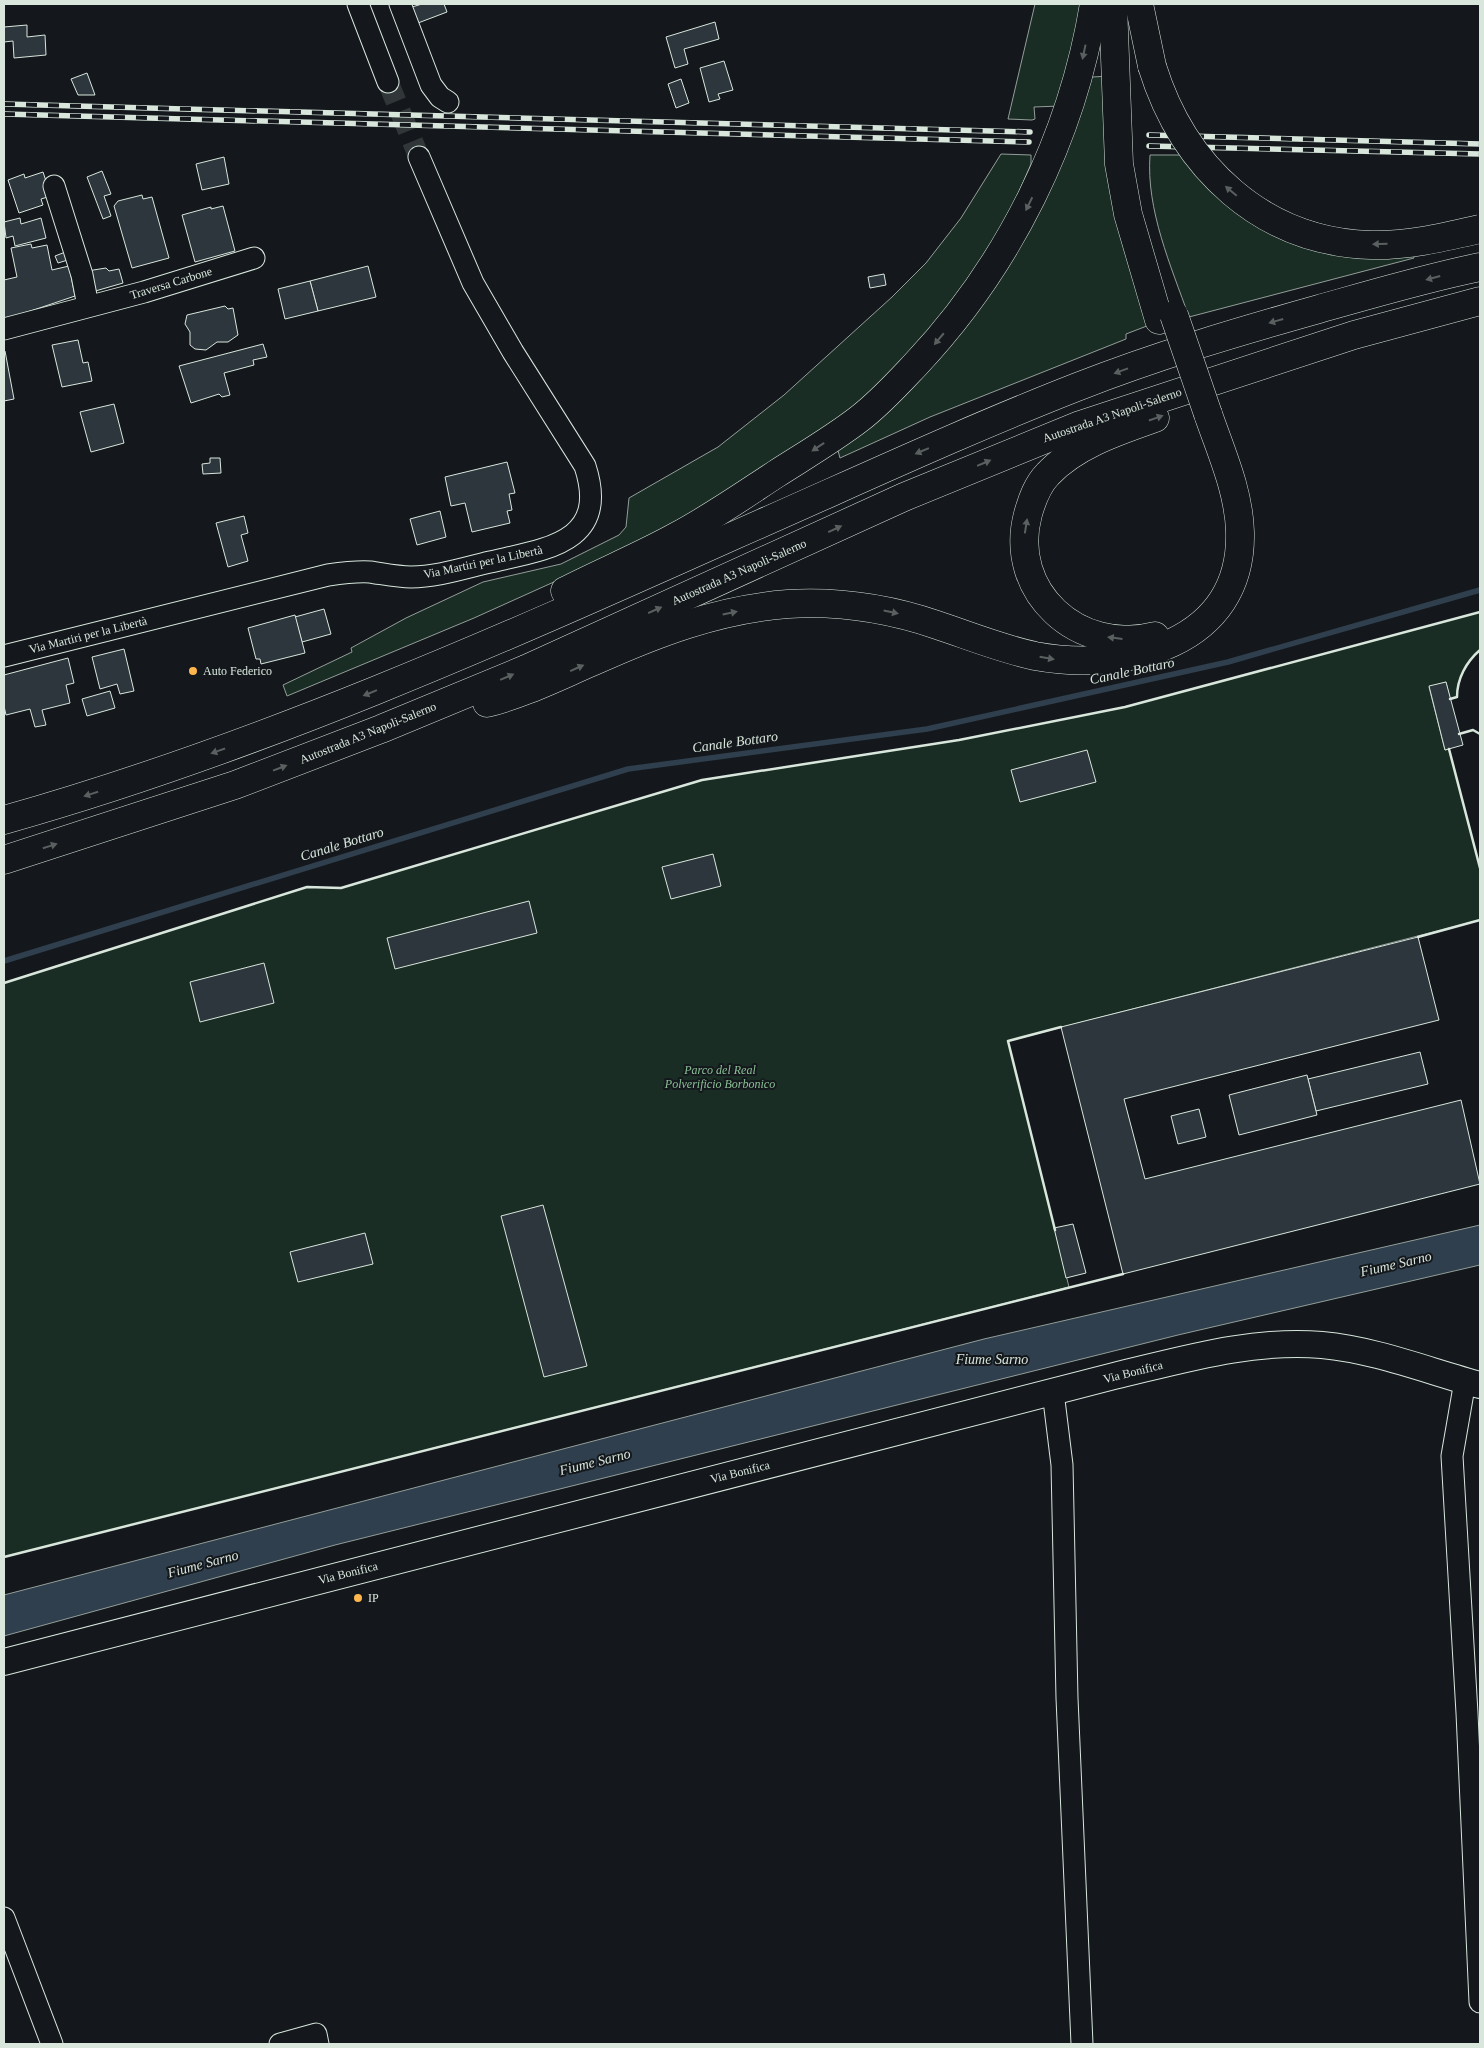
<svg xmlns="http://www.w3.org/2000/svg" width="1484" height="2048" viewBox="0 0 1484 2048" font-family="'Times New Roman',serif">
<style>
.green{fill:#1a2d24;stroke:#939e99}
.water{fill:#2f3f4d;stroke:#939e99}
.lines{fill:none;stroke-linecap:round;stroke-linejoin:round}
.stream{stroke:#2f3f4d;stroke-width:5.5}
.building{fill:#2c363c;stroke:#d8e6dc}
.minor-tunnel{stroke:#313739;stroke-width:21;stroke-dasharray:21 11;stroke-linecap:butt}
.minor-casing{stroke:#d8e6dc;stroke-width:23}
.major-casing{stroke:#d8e6dc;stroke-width:28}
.highway-casing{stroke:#d8e6dc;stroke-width:29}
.minor{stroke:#14181c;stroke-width:21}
.major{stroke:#14181c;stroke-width:26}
.highway{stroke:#14181c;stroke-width:28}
.rail-casing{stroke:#d8e6dc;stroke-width:5.5}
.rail{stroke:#14181c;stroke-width:4;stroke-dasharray:11;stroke-linecap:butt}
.highway-bridge-casing{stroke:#d8e6dc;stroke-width:29;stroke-linecap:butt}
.highway-bridge{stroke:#14181c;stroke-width:28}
.wall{stroke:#d8e6dc;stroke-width:2.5}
.oneway{fill:#59605f}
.poi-dot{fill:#ffb74d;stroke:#14181c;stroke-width:2}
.labels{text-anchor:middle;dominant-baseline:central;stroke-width:4;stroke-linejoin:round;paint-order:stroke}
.street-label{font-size:12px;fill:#d8e6dc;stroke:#14181c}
.poi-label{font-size:12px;fill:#d8e6dc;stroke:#14181c;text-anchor:start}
.park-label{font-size:12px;font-style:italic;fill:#8ac095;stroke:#14181c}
.water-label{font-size:14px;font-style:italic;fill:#d8e6dc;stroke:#14181c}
</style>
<rect width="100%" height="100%" fill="#14181c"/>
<g class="green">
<polygon points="1035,4 1087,4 1060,106 1034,107 1035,119 1032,120 1008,119"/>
<polygon points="1111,76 1152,324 1126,334 1126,339 930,417 840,458 837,447 879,416 1065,156 1092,77"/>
<polygon points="1001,154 1031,155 1031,164 1002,231 941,319 866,399 831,425 647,540 474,618 287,696 283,685 352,652 351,648 406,618 483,582 561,564 619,535 626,527 629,498 718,447 784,395 892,297 926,263 961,218"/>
<path d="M 1150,155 L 1186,155 L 1218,192 L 1413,253 L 1414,258 L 1189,317 C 1171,266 1146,210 1150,155 Z"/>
<path d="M 1480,612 L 1480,650 C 1466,662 1457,678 1457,697 L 1450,699 L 1446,682 L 1429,687 L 1445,750 L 1449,749 L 1480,868 L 1480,920 L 1008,1041 L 1069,1287 L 4,1557 L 4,983 L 307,887 L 341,888 L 702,780 L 959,740 L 1125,707 Z"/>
</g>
<polygon class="water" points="1480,1225 1480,1265 1178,1335 335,1545 4,1636 4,1595 984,1339"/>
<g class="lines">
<polyline class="stream" points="4,961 628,769 927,729 1228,662 1480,590"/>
</g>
<g class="building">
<polygon points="422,4 444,4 447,12 418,23 412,7"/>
<polygon points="715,22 719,39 684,49 688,64 675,68 666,37"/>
<polygon points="27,25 27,37 45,35 46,55 14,58 13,41 4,42 4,27"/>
<polygon points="724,61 733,90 718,94 720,99 709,102 700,68"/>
<polygon points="87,73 95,95 78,95 71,79"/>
<polygon points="681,79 689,103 676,108 668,84"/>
<polygon points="224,157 229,184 202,190 196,164"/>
<polygon points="102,171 111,194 104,196 111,216 103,219 87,177"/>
<polygon points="43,172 51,196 41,199 43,205 19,213 8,180 24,174 25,178"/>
<polygon points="142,195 143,199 152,197 169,258 132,268 114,206 118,201"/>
<polygon points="223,206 235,251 195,262 182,215 211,207 211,209"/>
<polygon points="20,218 21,224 41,218 46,238 15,246 13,236 6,238 4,222"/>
<polygon points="31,244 32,248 47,245 52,270 69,266 75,296 4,320 4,280 17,277 11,248"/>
<polygon points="68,251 71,259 58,263 55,256"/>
<polygon points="368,266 376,297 318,311 310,281"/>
<polygon points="106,268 109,271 119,269 123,283 92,292 87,271"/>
<polygon points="884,274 886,285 870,288 868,277"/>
<polygon points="310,281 318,311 285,319 278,289"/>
<polygon points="225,306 228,309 233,308 238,335 228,342 217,342 206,350 195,349 190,345 190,332 185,324 187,315"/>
<polygon points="78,340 83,363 88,362 92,381 62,387 52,345"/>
<polygon points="263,344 267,357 253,360 254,365 224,373 230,395 222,397 219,394 191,403 179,366"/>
<polygon points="5,351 14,399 4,401 4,352"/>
<polygon points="114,404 124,443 91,452 80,412"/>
<polygon points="210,458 220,458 221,473 203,474 202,464 210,463"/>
<polygon points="507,462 515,493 509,494 512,510 507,511 510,523 472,532 465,503 451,506 445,477"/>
<polygon points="440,511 446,537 417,545 410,519"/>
<polygon points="244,516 248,533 241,535 248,561 228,567 216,523"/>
<polygon points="324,609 331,634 302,642 295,617"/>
<polygon points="295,615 305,653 261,664 260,659 256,659 248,628"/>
<polygon points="124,649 134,691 120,694 117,684 100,689 92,657"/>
<polygon points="68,658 74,683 66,685 70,703 42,710 46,725 35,727 30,709 6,715 4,706 4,675"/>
<polygon points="1446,682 1463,745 1445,750 1429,686"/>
<polygon points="110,691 115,708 87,716 82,699"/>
<polygon points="1087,750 1096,782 1020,802 1011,770"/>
<polygon points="713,854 721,886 671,899 662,867"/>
<polygon points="529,901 537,933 395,969 387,938"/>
<polygon points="1418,937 1439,1020 1124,1099 1145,1179 1461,1100 1480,1184 1123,1274 1061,1027"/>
<polygon points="264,963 274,1003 200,1022 190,982"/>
<polygon points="1420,1052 1428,1084 1316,1111 1308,1079"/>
<polygon points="1307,1075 1317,1115 1239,1135 1229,1095"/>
<polygon points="1199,1109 1206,1137 1178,1144 1171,1116"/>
<polygon points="543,1205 587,1366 544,1377 501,1216"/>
<polygon points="1073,1224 1086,1273 1066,1278 1054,1228"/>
<polygon points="365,1233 373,1264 298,1282 290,1252"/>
</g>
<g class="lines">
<polyline class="minor-tunnel" points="388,82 419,157"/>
<g class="minor-casing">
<g id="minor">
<polyline points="358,4 388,82"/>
<polyline points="400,4 431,85 440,97 448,102"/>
<polyline points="54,186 82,275 88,306"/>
<polyline points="4,329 144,292 254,258"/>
<path d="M 4,656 L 328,575 C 342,573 356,571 370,572 C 384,574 398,577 411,577 C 437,577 464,568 490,562 C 546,549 610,543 585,466 L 513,352 L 473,283 L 419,157"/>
<polyline points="1465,1381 1452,1456 1467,1713 1480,2002"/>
<polyline points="1053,1392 1062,1465 1067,1698 1082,2044"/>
<polyline points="4,1918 52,2044"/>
<polyline points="280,2044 316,2034 318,2044"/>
</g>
</g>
<g class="major-casing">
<path id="major" d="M 4,1662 L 1114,1376 C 1182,1360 1251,1339 1322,1345 C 1376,1350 1428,1371 1480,1385"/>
</g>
<g class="highway-casing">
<g id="highway">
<polyline points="1113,4 1119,164 1128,214 1159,320"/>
<polyline points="1139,4 1152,66"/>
<path d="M 565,591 C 602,572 641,556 677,536 C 711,518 744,495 776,474 C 804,456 833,439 859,419 C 880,403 898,383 916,364 C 1009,265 1072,138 1094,4"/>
<path d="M 1155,636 C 1079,656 1007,592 1028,514 C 1032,500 1037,485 1048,474 C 1075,445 1118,431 1155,418"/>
<path d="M 487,703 C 523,694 557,677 592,662 C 654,634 718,609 788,604 C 838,601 890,609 937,625 C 970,636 1002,649 1035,656 C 1126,673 1243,644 1240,532 C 1239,491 1221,452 1208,414"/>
<path d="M 4,820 C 256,749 496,642 735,535 C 849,485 962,432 1077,387 C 1156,356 1237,332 1319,309 C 1372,294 1426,278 1480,267"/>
<polyline points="4,860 235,785 381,729 526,669 904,497 1080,425 1354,335 1480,301"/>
</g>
</g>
<use href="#minor" class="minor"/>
<use href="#major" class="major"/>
<use href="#highway" class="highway"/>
<g class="rail-casing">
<g id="rail">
<polyline points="4,104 1030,132"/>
<polyline points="4,114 1029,142"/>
<polyline points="1149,135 1480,144"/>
<polyline points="1149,146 1480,154"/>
</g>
</g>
<use href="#rail" class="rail"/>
<g class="highway-bridge-casing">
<g id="highway-bridge">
<path d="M 1152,66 C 1183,167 1262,242 1371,245 C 1408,246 1445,237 1480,229"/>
<polyline points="1174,315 1208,414"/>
</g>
</g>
<use href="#highway-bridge" class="highway-bridge"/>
<g class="wall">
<path d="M 1450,699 L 1457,697 C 1457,679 1466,662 1480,650"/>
<polyline points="1459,734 1473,730 1480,734"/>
<polyline points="1449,749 1480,868"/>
<polyline points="1418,937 1480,920"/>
<polyline points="4,983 307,887 341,888 702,780 959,740 1125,707 1480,612"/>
<polyline points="1055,1230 1008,1041 1061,1027"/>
<polyline points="4,1557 1123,1274"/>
</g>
</g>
<defs><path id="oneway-solid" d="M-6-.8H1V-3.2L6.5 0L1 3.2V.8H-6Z" transform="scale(1.25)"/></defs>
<g class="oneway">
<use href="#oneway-solid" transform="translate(1084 52) rotate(102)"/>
<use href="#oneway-solid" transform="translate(1231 191) rotate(-140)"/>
<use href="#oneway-solid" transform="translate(1029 204) rotate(116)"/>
<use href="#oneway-solid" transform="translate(1380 244) rotate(178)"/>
<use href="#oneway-solid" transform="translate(1433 278) rotate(165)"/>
<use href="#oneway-solid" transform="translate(1276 321) rotate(164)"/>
<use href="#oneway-solid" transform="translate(939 339) rotate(130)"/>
<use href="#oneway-solid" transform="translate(1121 371) rotate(160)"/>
<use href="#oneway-solid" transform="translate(1156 418) rotate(-19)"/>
<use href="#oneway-solid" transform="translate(818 447) rotate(146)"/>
<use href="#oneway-solid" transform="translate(922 451) rotate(157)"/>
<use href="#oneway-solid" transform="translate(984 463) rotate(-23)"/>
<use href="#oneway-solid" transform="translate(1026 526) rotate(-81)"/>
<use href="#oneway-solid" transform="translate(835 529) rotate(-25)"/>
<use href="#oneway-solid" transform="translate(655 610) rotate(-24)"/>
<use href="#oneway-solid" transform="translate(891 612) rotate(12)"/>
<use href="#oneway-solid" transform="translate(730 613) rotate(-12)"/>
<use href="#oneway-solid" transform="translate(1115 638) rotate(-173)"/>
<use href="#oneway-solid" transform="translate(1047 658) rotate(10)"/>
<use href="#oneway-solid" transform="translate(577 668) rotate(-24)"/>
<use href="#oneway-solid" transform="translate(507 677) rotate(-23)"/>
<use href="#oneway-solid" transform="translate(370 693) rotate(158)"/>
<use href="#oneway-solid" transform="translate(218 751) rotate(161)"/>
<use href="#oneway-solid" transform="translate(280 768) rotate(-21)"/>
<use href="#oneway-solid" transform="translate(91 794) rotate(163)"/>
<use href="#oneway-solid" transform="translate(50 846) rotate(-17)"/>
</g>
<g class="poi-dot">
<circle cx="193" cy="671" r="5"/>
<circle cx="358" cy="1598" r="5"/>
</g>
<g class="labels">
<g class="street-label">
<text transform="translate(171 283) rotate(-17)">Traversa Carbone</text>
<text transform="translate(1112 415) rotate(-19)">Autostrada A3 Napoli-Salerno</text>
<text transform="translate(483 562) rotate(-12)">Via Martiri per la Libertà</text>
<text transform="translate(739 572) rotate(-24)">Autostrada A3 Napoli-Salerno</text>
<text transform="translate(88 635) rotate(-14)">Via Martiri per la Libertà</text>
<text transform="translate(368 733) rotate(-22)">Autostrada A3 Napoli-Salerno</text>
<text transform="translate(1133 1372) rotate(-14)">Via Bonifica</text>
<text transform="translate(740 1472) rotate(-14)">Via Bonifica</text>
<text transform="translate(348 1573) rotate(-14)">Via Bonifica</text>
</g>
<g class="poi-label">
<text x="203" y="671">Auto Federico</text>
<text x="368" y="1598">IP</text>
</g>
<g class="park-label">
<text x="720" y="1070">Parco del Real<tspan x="720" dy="14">Polverificio Borbonico</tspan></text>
</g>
<g class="water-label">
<text transform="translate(1132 671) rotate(-12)">Canale Bottaro</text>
<text transform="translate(735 742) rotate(-8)">Canale Bottaro</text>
<text transform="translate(342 844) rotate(-17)">Canale Bottaro</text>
<text transform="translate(1396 1264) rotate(-13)">Fiume Sarno</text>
<text x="992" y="1359">Fiume Sarno</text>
<text transform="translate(595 1462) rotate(-14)">Fiume Sarno</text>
<text transform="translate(203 1564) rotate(-15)">Fiume Sarno</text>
</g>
</g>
<rect width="1484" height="2048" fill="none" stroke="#d8e6dc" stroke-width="10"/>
</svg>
